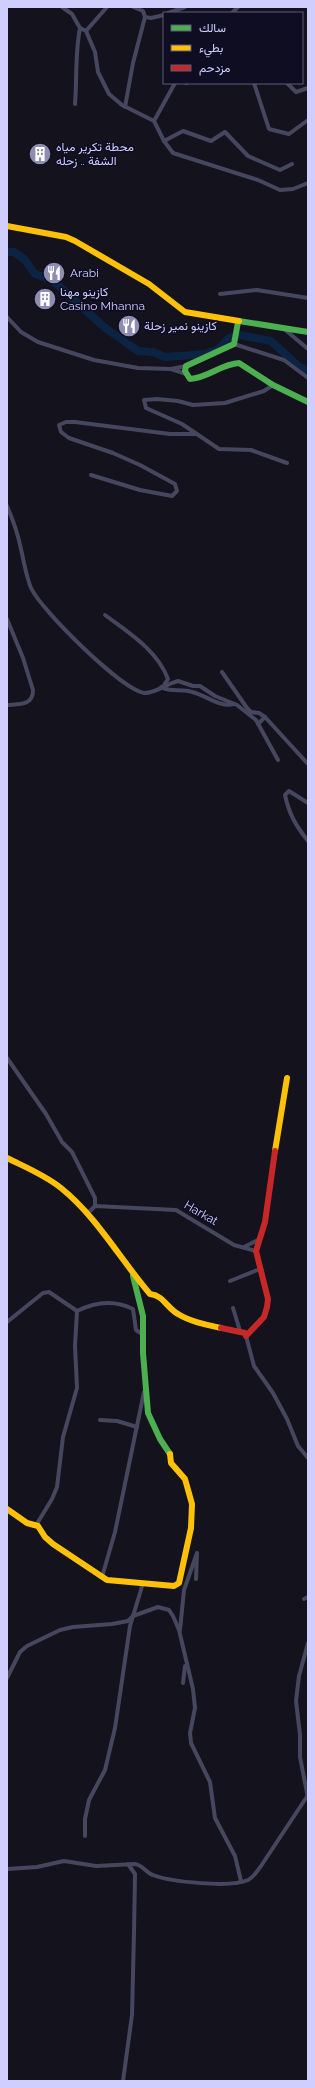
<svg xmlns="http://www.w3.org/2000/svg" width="315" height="2088" viewBox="0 0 315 2088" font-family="Raleway,Vazirmatn,sans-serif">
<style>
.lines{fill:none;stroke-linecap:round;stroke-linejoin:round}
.river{stroke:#0c2444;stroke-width:8}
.street{stroke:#46475e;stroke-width:4}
.fast{stroke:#4caf50;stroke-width:6}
.slow{stroke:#ffc107;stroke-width:6}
.jam{stroke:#c62828;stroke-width:6}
.labels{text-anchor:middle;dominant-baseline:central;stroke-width:3;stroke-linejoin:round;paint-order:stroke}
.poi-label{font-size:12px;fill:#d0ceff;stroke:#0f0d22;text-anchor:start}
.street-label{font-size:12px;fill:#d0ceff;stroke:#0f0d22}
</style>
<rect width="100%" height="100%" fill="#13121d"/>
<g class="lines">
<polyline class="river" points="7,252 14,252 24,259 35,274 50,279 59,286 104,327 138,351 153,352 165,357 206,354 219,349 229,338 240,335 271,341 298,366 308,371"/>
<g class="street">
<path d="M 62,7 L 72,14 L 80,28 C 75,53 77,79 75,104"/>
<polyline points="168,13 185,7"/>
<polyline points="232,13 238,7"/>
<polyline points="145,17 151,18 164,15"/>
<polyline points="80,28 86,31 95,52 98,72 109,94 122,105 154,121 164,141 173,153 258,180 280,190 293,189 308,183"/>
<polyline points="86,31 107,7"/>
<polyline points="186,83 187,83"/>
<polyline points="254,83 269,129 289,134 308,120"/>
<polyline points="287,83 296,92 308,88"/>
<polyline points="125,107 133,63 145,17 143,11 133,7"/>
<polyline points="154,121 175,83"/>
<polyline points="164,141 183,131 211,141 225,132 248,156 280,170 292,164"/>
<polyline points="220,294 257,290 308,298"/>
<polyline points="7,317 21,332 38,342 94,360 138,368 171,369"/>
<polyline points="283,328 308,349"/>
<polyline points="234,344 284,360 308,378"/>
<polyline points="186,374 171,369 186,366"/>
<polyline points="273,385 264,391 225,403 193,405 178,401 157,399 144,400 146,408 182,424 219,449 251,450 287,463"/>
<polyline points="91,475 140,490 172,496 177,491 175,484 140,465 113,453 69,438 61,432 59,425 66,422 75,422 170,434 195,434"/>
<path d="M 7,506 C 13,520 18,534 21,549 C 24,562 26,576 31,588 C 42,611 120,688 144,693 C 154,694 168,683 178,681 L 193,686 L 200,686 L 215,696 L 237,705 L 256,720 L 278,760"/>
<path d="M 105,615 C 129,633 157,650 168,679 L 164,685"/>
<path d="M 7,619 L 23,658 L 33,690 C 33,706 19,704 7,705"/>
<polyline points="222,672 247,708 251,712 259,713 265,717"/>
<path d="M 161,687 C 171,693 182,688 192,692 C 206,695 220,708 234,704"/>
<polyline points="258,724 265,717 308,764"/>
<path d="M 308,803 L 289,791 L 285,795 C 289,814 296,826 308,841"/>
<polyline points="7,1058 46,1114 62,1142 72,1152 95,1198 95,1206"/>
<polyline points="87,1214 95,1206 176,1210 234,1245 256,1251"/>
<polyline points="244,1247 260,1239"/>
<polyline points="230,1281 260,1269"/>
<polyline points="233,1308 240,1331"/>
<polyline points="7,1322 43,1293 49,1292 77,1311"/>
<polyline points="246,1336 254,1366 273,1393 287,1419 298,1446 308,1458"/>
<polyline points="100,1420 117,1421 137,1427"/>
<path d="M 38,1526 L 38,1522 L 52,1499 L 57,1487 L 63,1437 L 77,1388 L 75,1346 L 77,1311 C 95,1302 115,1300 133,1309 L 136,1330 L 142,1334"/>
<polyline points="102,1577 115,1532 144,1392"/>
<polyline points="304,1599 308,1597"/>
<polyline points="180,1630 184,1590 197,1553 196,1579"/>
<polyline points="7,1678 20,1652 27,1646 60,1630 73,1627 112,1624 128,1621 133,1616 158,1607 169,1610 173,1616 179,1630 193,1689 195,1708 190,1733 191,1743 210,1782 215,1818 235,1856 241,1881"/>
<polyline points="183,1683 185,1666"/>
<polyline points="308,1798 300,1757 300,1735 296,1701 299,1676 308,1643"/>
<polyline points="85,1836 85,1819 89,1800 105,1770 115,1728 130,1626 143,1583"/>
<path d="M 7,1869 L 37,1867 L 64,1861 L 96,1866 L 135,1864 C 143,1865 146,1873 153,1875 C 171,1882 231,1888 248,1880 C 254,1877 257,1871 261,1866 L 308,1795"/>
<polyline points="123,2081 132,2015 134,1932 135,1874 128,1864"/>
</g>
<g class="fast">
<polyline points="239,321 308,332"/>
<path d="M 238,322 L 234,344 L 186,366 L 185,371 L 190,379 C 208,378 221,364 239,363 L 273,385 L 308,402"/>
<polyline points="133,1276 143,1316 143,1353 148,1413 160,1439 170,1454"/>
</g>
<g class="slow">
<polyline points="7,226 66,237 75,241 149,284 185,312 239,321"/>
<polyline points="275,1151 287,1078"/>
<path d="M 7,1158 C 25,1167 45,1175 61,1188 C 97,1217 120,1259 150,1294 C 163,1295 167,1308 178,1314 C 191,1322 207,1325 221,1328"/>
<polyline points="7,1509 27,1523 38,1526 45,1537 53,1544 107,1580 174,1586 179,1583 191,1528 192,1504 185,1479 171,1463 170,1454"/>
</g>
<polyline class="jam" points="221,1328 245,1333 246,1336 264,1317 267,1307 268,1299 256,1251 265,1222 275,1151"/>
</g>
<defs>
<g id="building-disc" transform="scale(1.15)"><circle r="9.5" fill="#8e8cb0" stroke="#0f0d22"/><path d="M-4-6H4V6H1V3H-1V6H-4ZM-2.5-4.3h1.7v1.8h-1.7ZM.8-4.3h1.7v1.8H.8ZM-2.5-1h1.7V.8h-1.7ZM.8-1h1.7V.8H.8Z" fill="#fff"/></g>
<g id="restaurant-disc" transform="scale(1.15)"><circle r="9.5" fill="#8e8cb0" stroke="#0f0d22"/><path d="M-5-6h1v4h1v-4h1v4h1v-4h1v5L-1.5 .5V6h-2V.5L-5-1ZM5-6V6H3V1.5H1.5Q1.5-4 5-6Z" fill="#fff"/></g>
</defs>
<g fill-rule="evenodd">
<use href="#building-disc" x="40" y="154"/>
<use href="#restaurant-disc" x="54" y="273"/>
<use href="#building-disc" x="45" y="299"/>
<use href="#restaurant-disc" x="129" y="326"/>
</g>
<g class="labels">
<g class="poi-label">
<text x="56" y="147">محطة تكرير مياه<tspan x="56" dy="14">الشفة .. زحله</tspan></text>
<text x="70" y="273">Arabi</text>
<text x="60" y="292">كازينو مهنا<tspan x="60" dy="14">Casino Mhanna</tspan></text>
<text x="144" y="326">كازينو نمير زحلة</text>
</g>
<g class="street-label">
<text transform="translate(201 1213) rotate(30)">Harkat</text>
</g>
</g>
<rect width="315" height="2088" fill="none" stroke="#d0ceff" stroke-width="16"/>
<rect x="163" y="12" width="140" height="72" fill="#0f0d22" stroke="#5c5a7a"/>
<rect x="171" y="25" width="20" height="6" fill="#4caf50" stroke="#5c5a7a"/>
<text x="199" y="32" font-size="12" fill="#d0ceff">سالك</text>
<rect x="171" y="45" width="20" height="6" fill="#ffc107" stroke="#5c5a7a"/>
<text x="199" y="52" font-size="12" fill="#d0ceff">بطيء</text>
<rect x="171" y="65" width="20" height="6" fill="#c62828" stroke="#5c5a7a"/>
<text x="199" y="72" font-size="12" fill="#d0ceff">مزدحم</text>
</svg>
